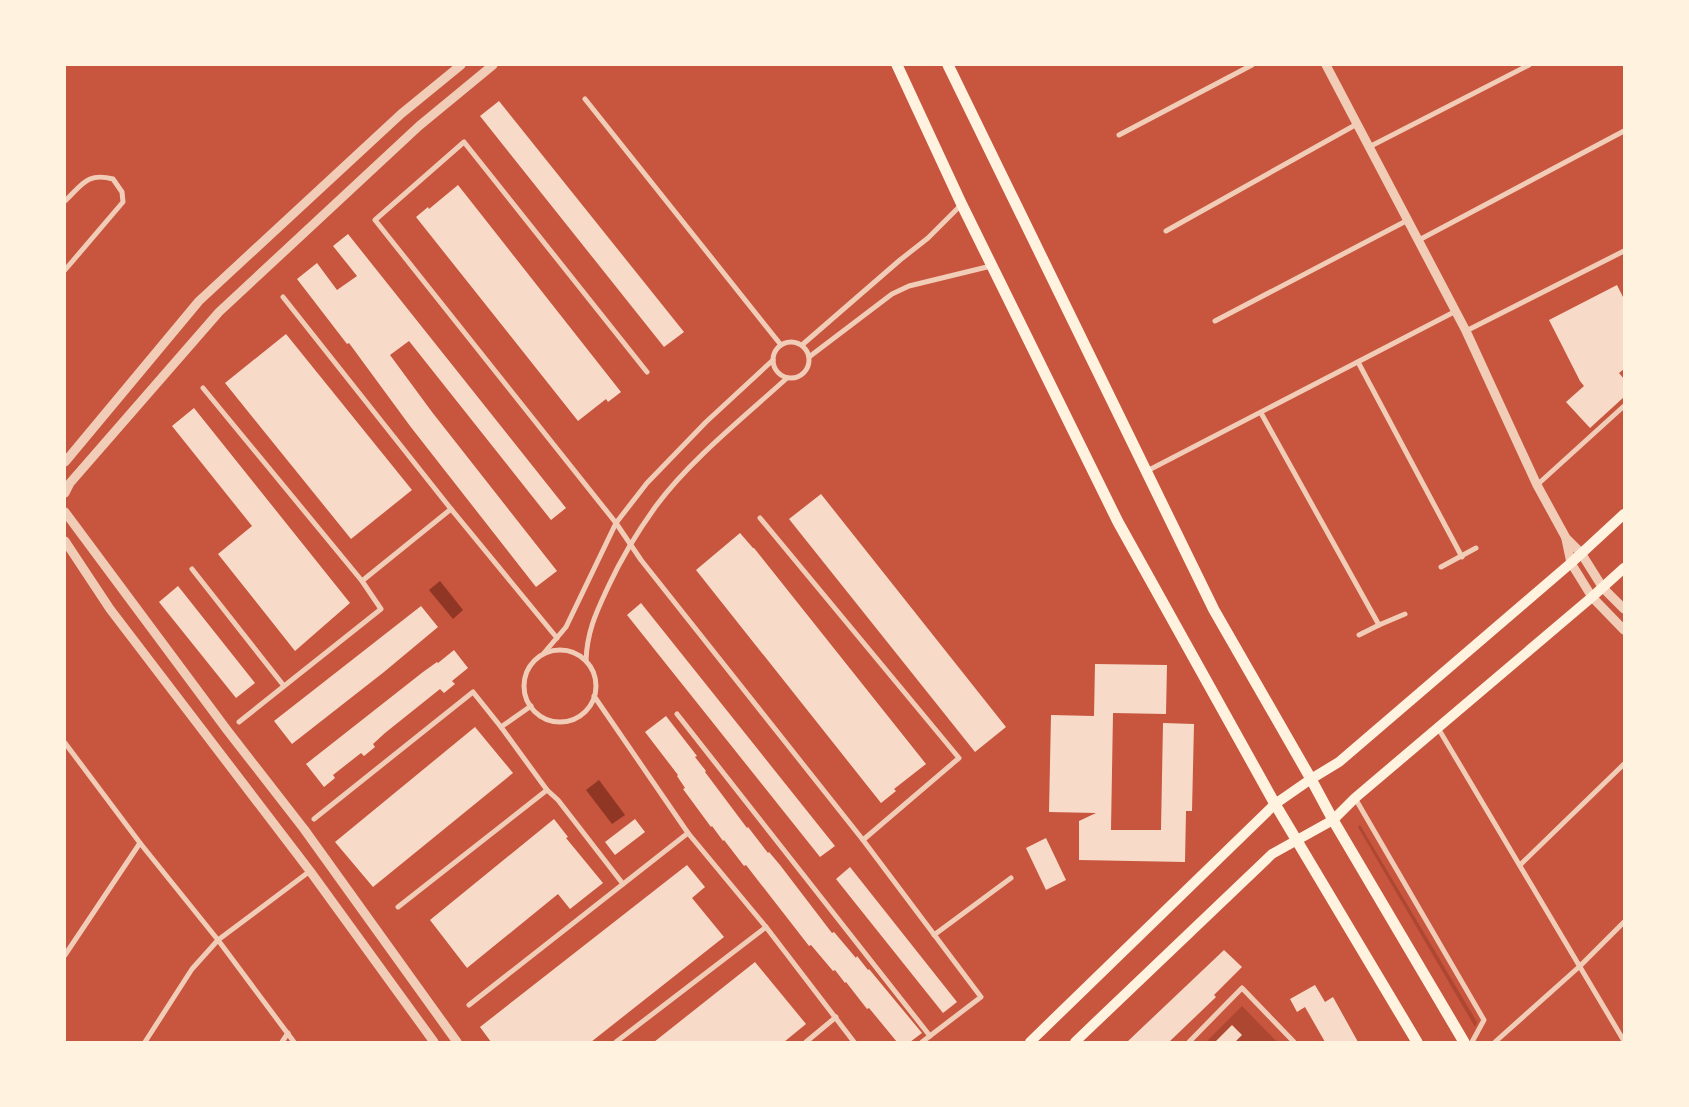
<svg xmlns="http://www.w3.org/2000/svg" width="1689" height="1107" viewBox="0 0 1689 1107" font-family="'Golos Text',sans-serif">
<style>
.green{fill:#ae4732}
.water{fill:#8f3625}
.building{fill:#f7dbc8}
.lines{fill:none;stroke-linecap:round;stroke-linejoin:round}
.minor{stroke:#f1ccb7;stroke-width:5}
.tertiary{stroke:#f1ccb7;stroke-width:9}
.secondary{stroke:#fff3e0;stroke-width:10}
.primary{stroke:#fff3e0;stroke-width:11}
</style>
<rect width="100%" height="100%" fill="#c8553d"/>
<g class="green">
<polygon points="1360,825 1477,1022 1475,1027 1358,827"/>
<polygon points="1242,1006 1277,1042 1206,1042"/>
</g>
<g class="water">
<polygon points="440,581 463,610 453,619 429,590"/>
<polygon points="599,780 625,815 612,824 586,790"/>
</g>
<g class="building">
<polygon points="499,101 684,332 664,347 480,116"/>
<polygon points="458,185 621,392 608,402 606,399 578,421 416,217 428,207 429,209"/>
<polygon points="348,234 566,508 551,520 409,341 390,355 432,412 557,571 536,587 410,426 349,343 347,344 297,279 317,263 337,290 357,276 333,246"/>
<polygon points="1617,285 1624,299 1624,369 1619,373 1624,379 1624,397 1590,428 1566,402 1584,386 1580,381 1549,320"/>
<polygon points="286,334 412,490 351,539 225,383"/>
<polygon points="194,408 350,603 295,651 218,554 252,526 172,426"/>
<polygon points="821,494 1006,727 975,752 789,519"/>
<polygon points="740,533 753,548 754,548 926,764 894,789 896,791 881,803 696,570"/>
<polygon points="178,586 255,683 236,698 159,602"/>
<polygon points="641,603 835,846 820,857 627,615"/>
<polygon points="421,606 438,627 384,672 292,744 274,721"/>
<polygon points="454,650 468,668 452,681 455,684 444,693 440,689 385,733 373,744 375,747 364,756 361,753 333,775 335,778 324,787 306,764 423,672 437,662 438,663"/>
<polygon points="1095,664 1167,665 1166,714 1113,713 1111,830 1161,830 1163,723 1194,724 1192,811 1186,811 1185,862 1079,860 1079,821 1096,813 1049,812 1051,715 1094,716"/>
<polygon points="666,716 697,756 695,757 706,771 705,772 747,828 748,827 768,853 769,852 780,865 832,933 834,932 856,958 857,956 868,970 869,969 922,1033 910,1042 897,1042 869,1008 867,1009 846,982 845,983 835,970 833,971 811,945 809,946 746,865 744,866 724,840 723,841 712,826 711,827 683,789 685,788 677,776 678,775 645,732"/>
<polygon points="475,727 513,773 373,887 335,842"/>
<polygon points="554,819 568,837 566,838 603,883 570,909 558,894 467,968 430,920"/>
<polygon points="635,819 645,832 615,855 605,842"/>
<polygon points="1046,838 1066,880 1046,890 1026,848"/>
<polygon points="687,865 705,887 692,898 724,937 591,1042 491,1042 480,1027"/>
<polygon points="850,867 957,1002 943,1013 836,879"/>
<polygon points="1224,950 1242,967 1214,995 1216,997 1169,1042 1127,1042"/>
<polygon points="755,962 806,1024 784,1042 654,1042"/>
<polygon points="1315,985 1325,1002 1333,997 1358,1042 1325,1042 1305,1007 1297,1012 1290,999"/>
<polygon points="1232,1025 1242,1035 1235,1042 1215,1042"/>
</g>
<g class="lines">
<g class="minor">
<polyline points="585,99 781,345"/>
<polyline points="1119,135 1252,65"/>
<polyline points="1369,147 1529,65"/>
<path d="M 65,201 C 82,185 87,172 113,179 L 122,192 L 123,202 L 65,270"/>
<polyline points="1166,231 1357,124"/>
<polyline points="1419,240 1624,131"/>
<polyline points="283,297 451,509 557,638"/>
<polyline points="1215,321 1408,220"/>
<polyline points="1466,331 1624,251"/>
<circle cx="791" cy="360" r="18"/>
<polyline points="802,345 900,260 928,238 961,205"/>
<polyline points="809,357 892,294 909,286 991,266"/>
<polyline points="1358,362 1462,557"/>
<polyline points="647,372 464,142 375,220 616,523 641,560 863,840 981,997 922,1042"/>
<polyline points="203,388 362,581 381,609 239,722"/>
<polyline points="1261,413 1379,625"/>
<polyline points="1147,471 1456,311"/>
<polyline points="1537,485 1624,406"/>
<polyline points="760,518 959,758 863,840"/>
<polyline points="1441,567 1476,548"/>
<polyline points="192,569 284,686"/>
<polyline points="362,581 451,509"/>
<polyline points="1359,635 1379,625 1405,614"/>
<circle cx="560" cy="686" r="36"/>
<polyline points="544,653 566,627 616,523 647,483 706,422 773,360"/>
<path d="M 586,661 C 587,630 597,611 609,585 C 622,557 638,531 656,506 C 690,460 744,417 787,378"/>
<polyline points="594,696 688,833 766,927 854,1042"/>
<polyline points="677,714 930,1036"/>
<polyline points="501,727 531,706"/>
<polyline points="1438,728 1624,1041"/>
<polyline points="65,743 140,843 218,940 294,1042"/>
<polyline points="1355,798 1484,1020 1472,1042"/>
<polyline points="314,819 473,692 501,727 547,790 558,800 623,884"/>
<polyline points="1520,865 1624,764"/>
<polyline points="398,907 547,790"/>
<polyline points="934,935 1011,878"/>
<polyline points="65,955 140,843"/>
<polyline points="469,1005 688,833"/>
<polyline points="145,1042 192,969 218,940 310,871"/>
<polyline points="282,1042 288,1033"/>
<polyline points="616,1042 766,927"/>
<polyline points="806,1042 836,1017"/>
<polyline points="1189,1042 1242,988 1294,1042"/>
<polyline points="1495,1042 1580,966 1624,922"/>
</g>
<g class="tertiary">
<polyline points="1326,65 1466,331 1537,485 1566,538 1581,553 1603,588 1624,609"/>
<polyline points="65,462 199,301 401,114 461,65"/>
<polyline points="65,493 70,483 219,312 419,126 493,65"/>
<polyline points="65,512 227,730 304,829 457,1042"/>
<polyline points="1566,539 1571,563 1592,597 1624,630"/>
<polyline points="65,541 110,609 310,871 434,1042"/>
</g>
<g class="secondary">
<polyline points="1030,1042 1275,804 1311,779 1339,762 1571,563 1624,514"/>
<polyline points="1075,1042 1272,854 1333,820 1355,798 1592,597 1624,568"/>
</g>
<g class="primary">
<polyline points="897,65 962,205 1118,522 1275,804 1417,1042"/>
<polyline points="948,65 1214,610 1311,779 1333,820 1464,1042"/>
</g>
</g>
<rect width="1689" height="1107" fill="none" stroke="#fff3e0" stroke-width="132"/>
</svg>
